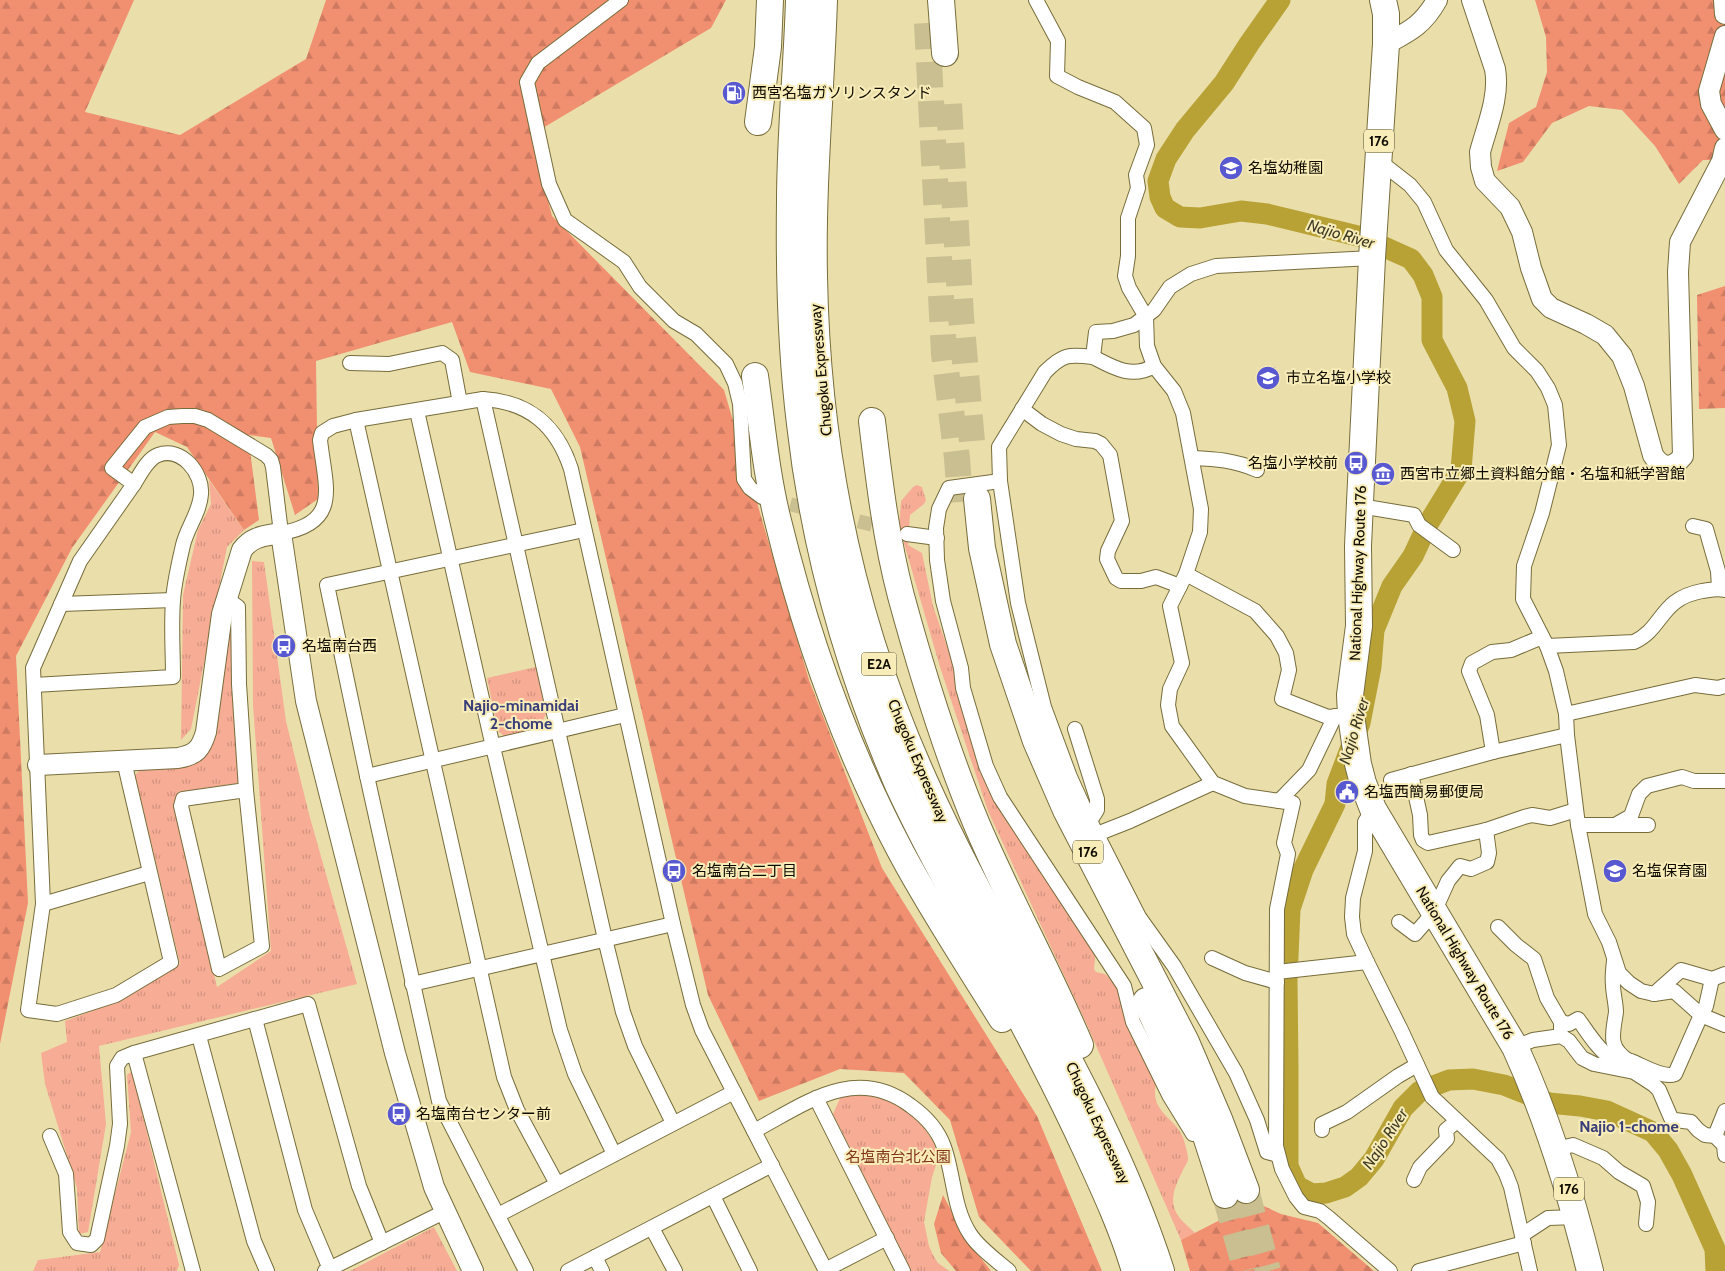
<svg xmlns="http://www.w3.org/2000/svg" width="1725" height="1271" viewBox="0 0 1725 1271" font-family="Cabin,'Noto Sans JP',sans-serif">
<style>
.grass{fill:url(#grass-tufts)}
.forest{fill:url(#forest-firs)}
.lines{fill:none;stroke-linecap:round;stroke-linejoin:round}
.river{stroke:#b8a236;stroke-width:21}
.street-tunnel{stroke:#c9bf91;stroke-width:14;stroke-dasharray:14 7;stroke-linecap:butt}
.highway-tunnel{stroke:#c9bf91;stroke-width:26;stroke-dasharray:26 13;stroke-linecap:butt}
.street-casing{stroke:#776d3c;stroke-width:16}
.secondary-casing{stroke:#776d3c;stroke-width:22}
.highway-casing{stroke:#776d3c;stroke-width:28}
.street{stroke:#fff;stroke-width:14}
.secondary{stroke:#fff;stroke-width:20}
.highway{stroke:#fff;stroke-width:26}
.labels{text-anchor:middle;dominant-baseline:central;stroke-width:4;stroke-linejoin:round;paint-order:stroke}
.shield{fill:#f8edb8;stroke:#554f37;stroke-width:1}
.shield-label{font-size:14px;font-weight:bold;fill:#0f0b00}
.poi-label{font-size:15px;fill:#0f0b00;stroke:#f8edb8;text-anchor:start}
.street-label{font-size:15px;fill:#0f0b00;stroke:#f8edb8}
.park-label{font-size:15px;fill:#82351d;stroke:#f8edb8}
.water-label{font-size:16px;font-style:italic;fill:#403b24;stroke:#f8edb8}
.neighbourhood-label{font-size:16px;font-weight:bold;fill:#393d79;stroke:#f8edb8}
</style>
<defs>
<pattern id="grass-tufts" width="24" height="20" patternUnits="userSpaceOnUse" patternTransform="scale(1.25)"><rect width="24" height="20" fill="#f7ac95"/><path d="M3 7l-1-3M5 7V3M7 7l1-3M15 17l-1-3M17 17v-4M19 17l1-3" fill="none" stroke="#d3937f"/></pattern>
<pattern id="forest-firs" width="22" height="20" patternUnits="userSpaceOnUse" patternTransform="scale(1.25)"><rect width="22" height="20" fill="#f18f71"/><path d="M5 1l3.5 6h-7zM16 11l3.5 6h-7z" fill="#cd7a60"/></pattern>
</defs>
<rect width="100%" height="100%" fill="#eadfab"/>
<g class="grass">
<polygon points="209,480 244,530 227,547 191,729 181,740 183,595 198,530 211,504"/>
<path d="M 917,485 L 922,487 L 926,500 L 924,504 L 910,515 L 908,545 L 922,553 L 933,606 L 952,661 L 987,786 L 1096,949 L 1094,969 L 1096,972 L 1105,974 L 1116,985 L 1138,1049 L 1156,1084 C 1149,1115 1180,1118 1185,1144 C 1186,1148 1188,1154 1188,1159 C 1188,1162 1185,1166 1183,1170 C 1176,1185 1167,1201 1179,1217 C 1183,1222 1190,1228 1195,1233 L 1181,1240 L 1087,1025 L 988,811 L 940,667 L 899,526 L 901,501 L 913,487 Z"/>
<polygon points="252,561 264,562 286,721 309,814 357,984 99,1046 106,1124 88,1232 79,1234 77,1188 45,1084 41,1053 67,1042 65,1021 119,1001 180,964 135,775 142,768 196,763 208,750 231,622 239,783 178,792 175,808 217,987 271,951 253,705"/>
<polygon points="536,667 546,714 538,729 504,736 498,731 487,678"/>
<polygon points="132,1071 179,1265 177,1271 33,1271 38,1260 100,1252 131,1132 127,1075"/>
<polygon points="858,1092 887,1099 907,1111 923,1126 934,1143 938,1159 932,1177 924,1222 929,1246 933,1255 938,1263 949,1271 911,1271 833,1114 841,1096"/>
<polygon points="434,1227 457,1271 350,1271"/>
</g>
<g class="forest">
<polygon points="0,0 134,0 85,112 180,135 306,59 326,0 726,0 711,28 531,135 552,216 724,390 809,680 882,868 1037,1116 1102,1271 1031,1271 979,1217 950,1120 904,1073 840,1069 759,1101 708,995 580,447 551,389 470,372 452,322 316,361 318,499 295,515 271,438 248,435 259,520 244,530 187,447 155,432 72,548 16,656 28,903 0,1044"/>
<polygon points="1535,0 1725,0 1725,160 1703,160 1679,184 1655,146 1622,110 1589,106 1552,123 1523,162 1497,171 1509,123 1536,107 1547,72 1546,37"/>
<polygon points="1725,286 1725,408 1699,409 1697,295"/>
<polygon points="943,1195 966,1239 991,1271 956,1271 941,1253 934,1224"/>
<polygon points="1255,1202 1281,1214 1318,1223 1374,1271 1190,1271 1181,1240"/>
</g>
<g class="lines">
<polyline class="river" points="1280,0 1249,44 1224,83 1185,130 1166,159 1158,181 1160,197 1165,208 1180,217 1200,218 1241,211 1267,214 1362,237 1411,259 1423,275 1432,297 1432,340 1457,388 1465,421 1461,470 1428,524 1413,556 1392,586 1374,630 1371,667 1360,723 1337,784 1335,804 1303,870 1290,909 1287,980 1288,1067 1288,1166 1297,1186 1312,1194 1326,1193 1345,1187 1359,1177 1374,1159 1403,1108 1420,1091 1449,1080 1473,1079 1504,1085 1549,1103 1580,1106 1607,1111 1653,1132 1668,1150 1682,1175 1715,1249 1716,1271"/>
<g class="street-tunnel">
<polyline points="770,499 817,511"/>
<polyline points="838,516 889,529"/>
</g>
<g class="highway-tunnel">
<polyline points="927,23 944,354 957,458 960,502"/>
<polyline points="949,104 961,316 972,442"/>
<polyline points="1246,1190 1268,1271"/>
<polyline points="1225,1195 1246,1271"/>
</g>
<g class="street-casing">
<g id="street">
<polyline points="621,0 538,63 527,82 549,184 565,220 624,262 640,287 674,321 696,334 726,364 735,383 740,404 744,479 750,488 762,497"/>
<polyline points="1036,0 1058,41 1057,76 1078,87 1115,102 1144,128 1147,145 1136,175 1138,188 1128,218 1128,256 1125,276 1129,288 1146,317 1147,346 1154,366 1174,391 1183,413 1201,509 1200,532 1186,574 1170,606 1182,663 1170,689 1168,705 1172,726 1213,783 1245,796 1293,803 1284,843 1288,854 1277,909 1276,1146 1282,1169 1296,1197 1304,1207 1320,1211 1329,1218 1390,1271"/>
<polyline points="1378,160 1410,185 1424,202 1446,250 1486,300 1514,348 1537,371 1548,388 1555,405 1559,445 1542,513 1524,566 1523,599 1547,646 1556,671 1566,714 1567,735 1578,825 1595,914 1609,942 1619,973 1629,983 1641,991 1654,994 1674,991 1701,1015 1725,1025"/>
<path d="M 1093,357 C 1114,368 1132,379 1154,366"/>
<polyline points="350,363 389,364 442,353 452,360 460,403"/>
<polyline points="483,399 605,939 623,1012 635,1046 673,1123"/>
<polyline points="1022,409 1042,424 1061,434 1076,439 1095,441 1101,444 1110,455 1122,521 1108,551 1107,559 1116,578 1121,581 1141,581 1156,577 1180,586"/>
<polyline points="417,411 493,747 560,1030 575,1074 614,1154"/>
<polyline points="356,420 504,1077 517,1110 557,1184"/>
<path d="M 1192,458 C 1216,459 1234,460 1257,470"/>
<polyline points="1000,481 1018,603 1044,707 1070,777 1090,821 1139,917 1174,966 1236,1073 1257,1120 1267,1152 1278,1155"/>
<polyline points="1360,506 1414,515 1419,525 1453,550"/>
<polyline points="1693,526 1706,529 1718,571 1719,588"/>
<polyline points="907,534 937,538"/>
<polyline points="1186,574 1255,611 1277,636 1286,653 1289,670 1282,699 1328,717 1351,715"/>
<polyline points="227,599 238,607 239,684 246,790 262,946 219,969 181,806 183,799 246,790"/>
<polyline points="61,604 173,600"/>
<path d="M 1547,646 L 1634,642 C 1664,628 1659,599 1702,591 C 1710,590 1717,588 1725,590"/>
<path d="M 34,685 L 173,677 C 173,652 171,626 173,601 C 174,583 179,563 183,545 C 187,528 200,512 201,494 C 203,473 181,446 158,455 C 147,459 140,475 134,484"/>
<polyline points="1566,714 1695,685 1718,688 1725,686"/>
<polyline points="1075,729 1097,799 1097,810 1090,821"/>
<polyline points="1493,752 1487,715 1469,671 1472,663 1492,652 1511,650 1542,637"/>
<path d="M 124,761 L 171,962 L 116,995 L 57,1014 L 28,1010 L 43,904 L 33,668 L 80,561 L 134,484 L 112,468 L 145,427 L 168,417 L 182,416 L 195,416 L 208,420 L 266,455 L 271,460 L 273,467 L 281,533 C 342,523 325,486 320,440 L 322,433 L 333,426 L 356,420 L 483,399 C 530,402 557,426 571,469 L 673,924 L 693,1005 L 702,1030 L 826,1271"/>
<polyline points="1411,774 1420,815 1421,835 1423,840 1428,843 1486,830 1524,817 1532,815 1550,818 1576,810"/>
<polyline points="367,776 625,715"/>
<polyline points="1368,799 1393,788 1391,780 1493,752 1567,735"/>
<polyline points="1279,801 1309,770 1335,716"/>
<polyline points="1373,809 1365,822 1365,851 1353,898 1352,917 1354,934 1367,962 1401,1030 1432,1097 1498,1159 1506,1174 1511,1187 1530,1271"/>
<polyline points="1578,825 1648,825"/>
<polyline points="1615,825 1631,816 1639,794 1647,786 1682,777 1694,781 1725,781"/>
<polyline points="1097,834 1130,821 1213,783"/>
<polyline points="43,904 149,873"/>
<polyline points="1399,922 1415,934 1434,912 1448,881 1460,866 1471,869 1487,862 1489,853 1486,830"/>
<polyline points="1498,927 1516,945 1534,959 1547,998 1561,1022 1561,1029"/>
<polyline points="1212,958 1245,973 1277,982"/>
<path d="M 1614,961 C 1613,969 1612,977 1613,985 C 1613,993 1616,1004 1616,1012 C 1613,1034 1607,1047 1629,1061"/>
<polyline points="1277,972 1367,962"/>
<polyline points="412,984 673,924"/>
<polyline points="1654,994 1681,970 1712,979 1725,974"/>
<polyline points="255,1019 305,1210 330,1269"/>
<path d="M 1561,1022 L 1569,1024 L 1578,1019 C 1587,1031 1598,1050 1611,1058 C 1616,1061 1625,1059 1631,1061 C 1642,1065 1663,1079 1675,1074 L 1701,1015 L 1706,1006 L 1712,979"/>
<polyline points="199,1036 254,1241 267,1271"/>
<polyline points="1515,1047 1533,1040 1561,1036 1569,1041 1582,1058 1594,1064 1634,1072 1654,1085 1659,1090 1671,1118 1675,1120 1691,1122 1698,1130 1705,1135 1715,1136 1724,1145 1725,1155"/>
<polyline points="816,1098 903,1271"/>
<polyline points="1322,1130 1322,1124 1347,1112 1398,1076 1417,1065"/>
<path d="M 754,1131 C 805,1104 855,1064 911,1106 C 925,1116 938,1130 944,1147 C 954,1175 953,1208 970,1234 C 979,1248 996,1260 1009,1271"/>
<path d="M 1193,1134 L 1169,1095 L 1133,1022 L 1124,986 L 1000,797 L 986,766 L 963,688 L 961,668 L 943,601 L 937,560 L 936,528 L 939,509 L 949,488 L 1000,481 L 999,447 L 1045,372 C 1063,354 1069,354 1093,357 L 1096,332 L 1113,331 L 1134,325 L 1154,310 L 1170,287 L 1191,274 L 1216,266 L 1372,258"/>
<polyline points="50,1136 66,1174 70,1232 77,1243 91,1245 97,1239 117,1146 120,1124 117,1066 122,1058 134,1053"/>
<polyline points="1715,1136 1725,1111"/>
<polyline points="1556,1149 1573,1145 1603,1158 1619,1172 1643,1186 1648,1202 1646,1224"/>
<polyline points="1414,1180 1420,1167 1447,1139 1446,1130 1457,1121"/>
<polyline points="713,1196 750,1271"/>
<polyline points="498,1215 734,1092"/>
<polyline points="652,1228 675,1271"/>
<polyline points="1522,1235 1548,1218 1577,1217"/>
<polyline points="595,1257 602,1271"/>
<polyline points="825,1270 887,1238"/>
<polyline points="193,1271 134,1053 308,1004 359,1186 382,1243"/>
<polyline points="325,1271 444,1212"/>
<polyline points="526,1271 439,1101 367,776 327,585 584,530"/>
<polyline points="568,1271 772,1165"/>
<polyline points="1419,1271 1524,1243"/>
</g>
</g>
<g class="secondary-casing">
<g id="secondary">
<path d="M 1472,0 L 1495,69 C 1500,96 1487,126 1480,152 L 1481,167 L 1485,181 L 1510,207 L 1522,232 L 1531,268 L 1542,299 L 1551,308 L 1586,324 L 1605,335 L 1622,356 L 1634,386 L 1653,455 C 1662,469 1673,469 1683,456 L 1678,272 L 1680,242 L 1722,161 L 1725,148"/>
<polyline points="1724,0 1725,14"/>
<polyline points="1725,36 1709,91 1711,104 1725,130"/>
<path d="M 1386,44 C 1410,31 1423,25 1437,0"/>
<path d="M 38,765 L 178,758 C 196,755 201,749 206,732 L 222,614 L 242,550 C 252,536 265,536 281,533 L 306,701 L 395,1053 L 434,1187 L 473,1271"/>
</g>
</g>
<g class="highway-casing">
<g id="highway">
<path d="M 799,0 C 797,67 790,135 790,202 C 789,276 791,350 800,424 C 814,548 849,672 899,787 C 919,830 941,871 964,913 C 1006,992 1050,1071 1087,1152 C 1105,1191 1123,1230 1135,1271"/>
<path d="M 824,0 C 821,92 812,184 814,276 C 817,450 852,621 924,780 C 998,946 1105,1097 1161,1271"/>
<polyline points="941,0 945,53"/>
<path d="M 1383,0 L 1386,14 L 1386,44 L 1372,258 L 1360,502 L 1358,546 L 1359,626 L 1350,695 L 1351,715 L 1358,764 L 1363,783 L 1373,809 L 1515,1047 C 1548,1119 1571,1194 1590,1271"/>
<polyline points="758,122 768,47 770,0"/>
<path d="M 755,376 C 762,424 766,474 778,521 C 806,636 846,749 902,854 C 932,910 968,964 1002,1019"/>
<path d="M 872,421 C 879,479 886,539 901,596 C 922,673 946,751 977,825 C 1009,900 1048,970 1080,1045"/>
<polyline points="977,499 982,548 1003,644 1036,741 1066,810 1186,1042 1219,1119 1246,1190"/>
<polyline points="1146,1001 1205,1133 1225,1195"/>
</g>
</g>
<use href="#street" class="street"/>
<use href="#secondary" class="secondary"/>
<use href="#highway" class="highway"/>
</g>
<defs>
<g id="fuel-disc" transform="scale(1.25)"><circle r="9.5" fill="#5859d1" stroke="#f8edb8"/><path d="M-5.5-6h7V0h2V4h1.3V-2.5L3-4.5l.8-.8L6-3V5H2.5V1h-1V6h-7ZM-4.2-4.7v3.2H.2V-4.7Z" fill="#fff"/></g>
<g id="school-disc" transform="scale(1.25)"><circle r="9.5" fill="#5859d1" stroke="#f8edb8"/><path d="M0-5L7-2L0 1L-7-2ZM-4 1L0 2.5L4 1V4Q0 6-4 4Z" fill="#fff"/></g>
<g id="bus-disc" transform="scale(1.25)"><circle r="9.5" fill="#5859d1" stroke="#f8edb8"/><path d="M-5-6H5V4H4V6H2V4H-2V6H-4V4H-5ZM-3.5-4V0h7V-4ZM-3.5 1.2v1.5H-2V1.2ZM2 1.2v1.5H3.5V1.2Z" fill="#fff"/></g>
<g id="museum-disc" transform="scale(1.25)"><circle r="9.5" fill="#5859d1" stroke="#f8edb8"/><path d="M0-6L6-3V-2H-6V-3ZM-5-1h2V3h-2ZM-1-1h2V3h-2ZM3-1h2V3H3ZM-6 4H6V6H-6Z" fill="#fff"/></g>
<g id="civic-disc" transform="scale(1.25)"><circle r="9.5" fill="#5859d1" stroke="#f8edb8"/><path d="M-.6-6.5H3V-4.5H.6V-3L4-1V1h2V6H-6V1h2V-1L-.6-3ZM-1.2 2.5V6h2.4V2.5Z" fill="#fff"/></g>
</defs>
<g fill-rule="evenodd">
<use href="#fuel-disc" x="734" y="93"/>
<use href="#school-disc" x="1231" y="168"/>
<use href="#school-disc" x="1268" y="378"/>
<use href="#bus-disc" x="1356" y="463"/>
<use href="#museum-disc" x="1383" y="474"/>
<use href="#bus-disc" x="284" y="646"/>
<use href="#civic-disc" x="1347" y="792"/>
<use href="#bus-disc" x="674" y="871"/>
<use href="#school-disc" x="1615" y="871"/>
<use href="#bus-disc" x="399" y="1114"/>
</g>
<g class="labels">
<g class="shield">
<rect x="1364" y="129.5" width="30" height="23" rx="4"/>
<rect x="861.5" y="652.5" width="35" height="23" rx="4"/>
<rect x="1073" y="840.5" width="30" height="23" rx="4"/>
<rect x="1554" y="1177.5" width="30" height="23" rx="4"/>
</g>
<g class="shield-label">
<text x="1379" y="141">176</text>
<text x="879" y="664">E2A</text>
<text x="1088" y="852">176</text>
<text x="1569" y="1189">176</text>
</g>
<g class="poi-label">
<text x="752" y="93">西宮名塩ガソリンスタンド</text>
<text x="1248" y="168">名塩幼稚園</text>
<text x="1286" y="378">市立名塩小学校</text>
<text x="1338" y="463" text-anchor="end">名塩小学校前</text>
<text x="1400" y="474">西宮市立郷土資料館分館・名塩和紙学習館</text>
<text x="302" y="646">名塩南台西</text>
<text x="1364" y="792">名塩西簡易郵便局</text>
<text x="692" y="871">名塩南台二丁目</text>
<text x="1632" y="871">名塩保育園</text>
<text x="416" y="1114">名塩南台センター前</text>
</g>
<g class="street-label">
<text transform="translate(821 370) rotate(-95)">Chugoku Expressway</text>
<text transform="translate(1358 573) rotate(-88)">National Highway Route 176</text>
<text transform="translate(918 761) rotate(67)">Chugoku Expressway</text>
<text transform="translate(1465 963) rotate(59)">National Highway Route 176</text>
<text transform="translate(1098 1123) rotate(65)">Chugoku Expressway</text>
</g>
<g class="park-label">
<text x="898" y="1157">名塩南台北公園</text>
</g>
<g class="water-label">
<text transform="translate(1341 234) rotate(16)">Najio River</text>
<text transform="translate(1354 731) rotate(-73)">Najio River</text>
<text transform="translate(1385 1139) rotate(-57)">Najio River</text>
</g>
<g class="neighbourhood-label">
<text x="521" y="705">Najio-minamidai<tspan x="521" dy="18">2-chome</tspan></text>
<text x="1629" y="1126">Najio 1-chome</text>
</g>
</g>
</svg>
